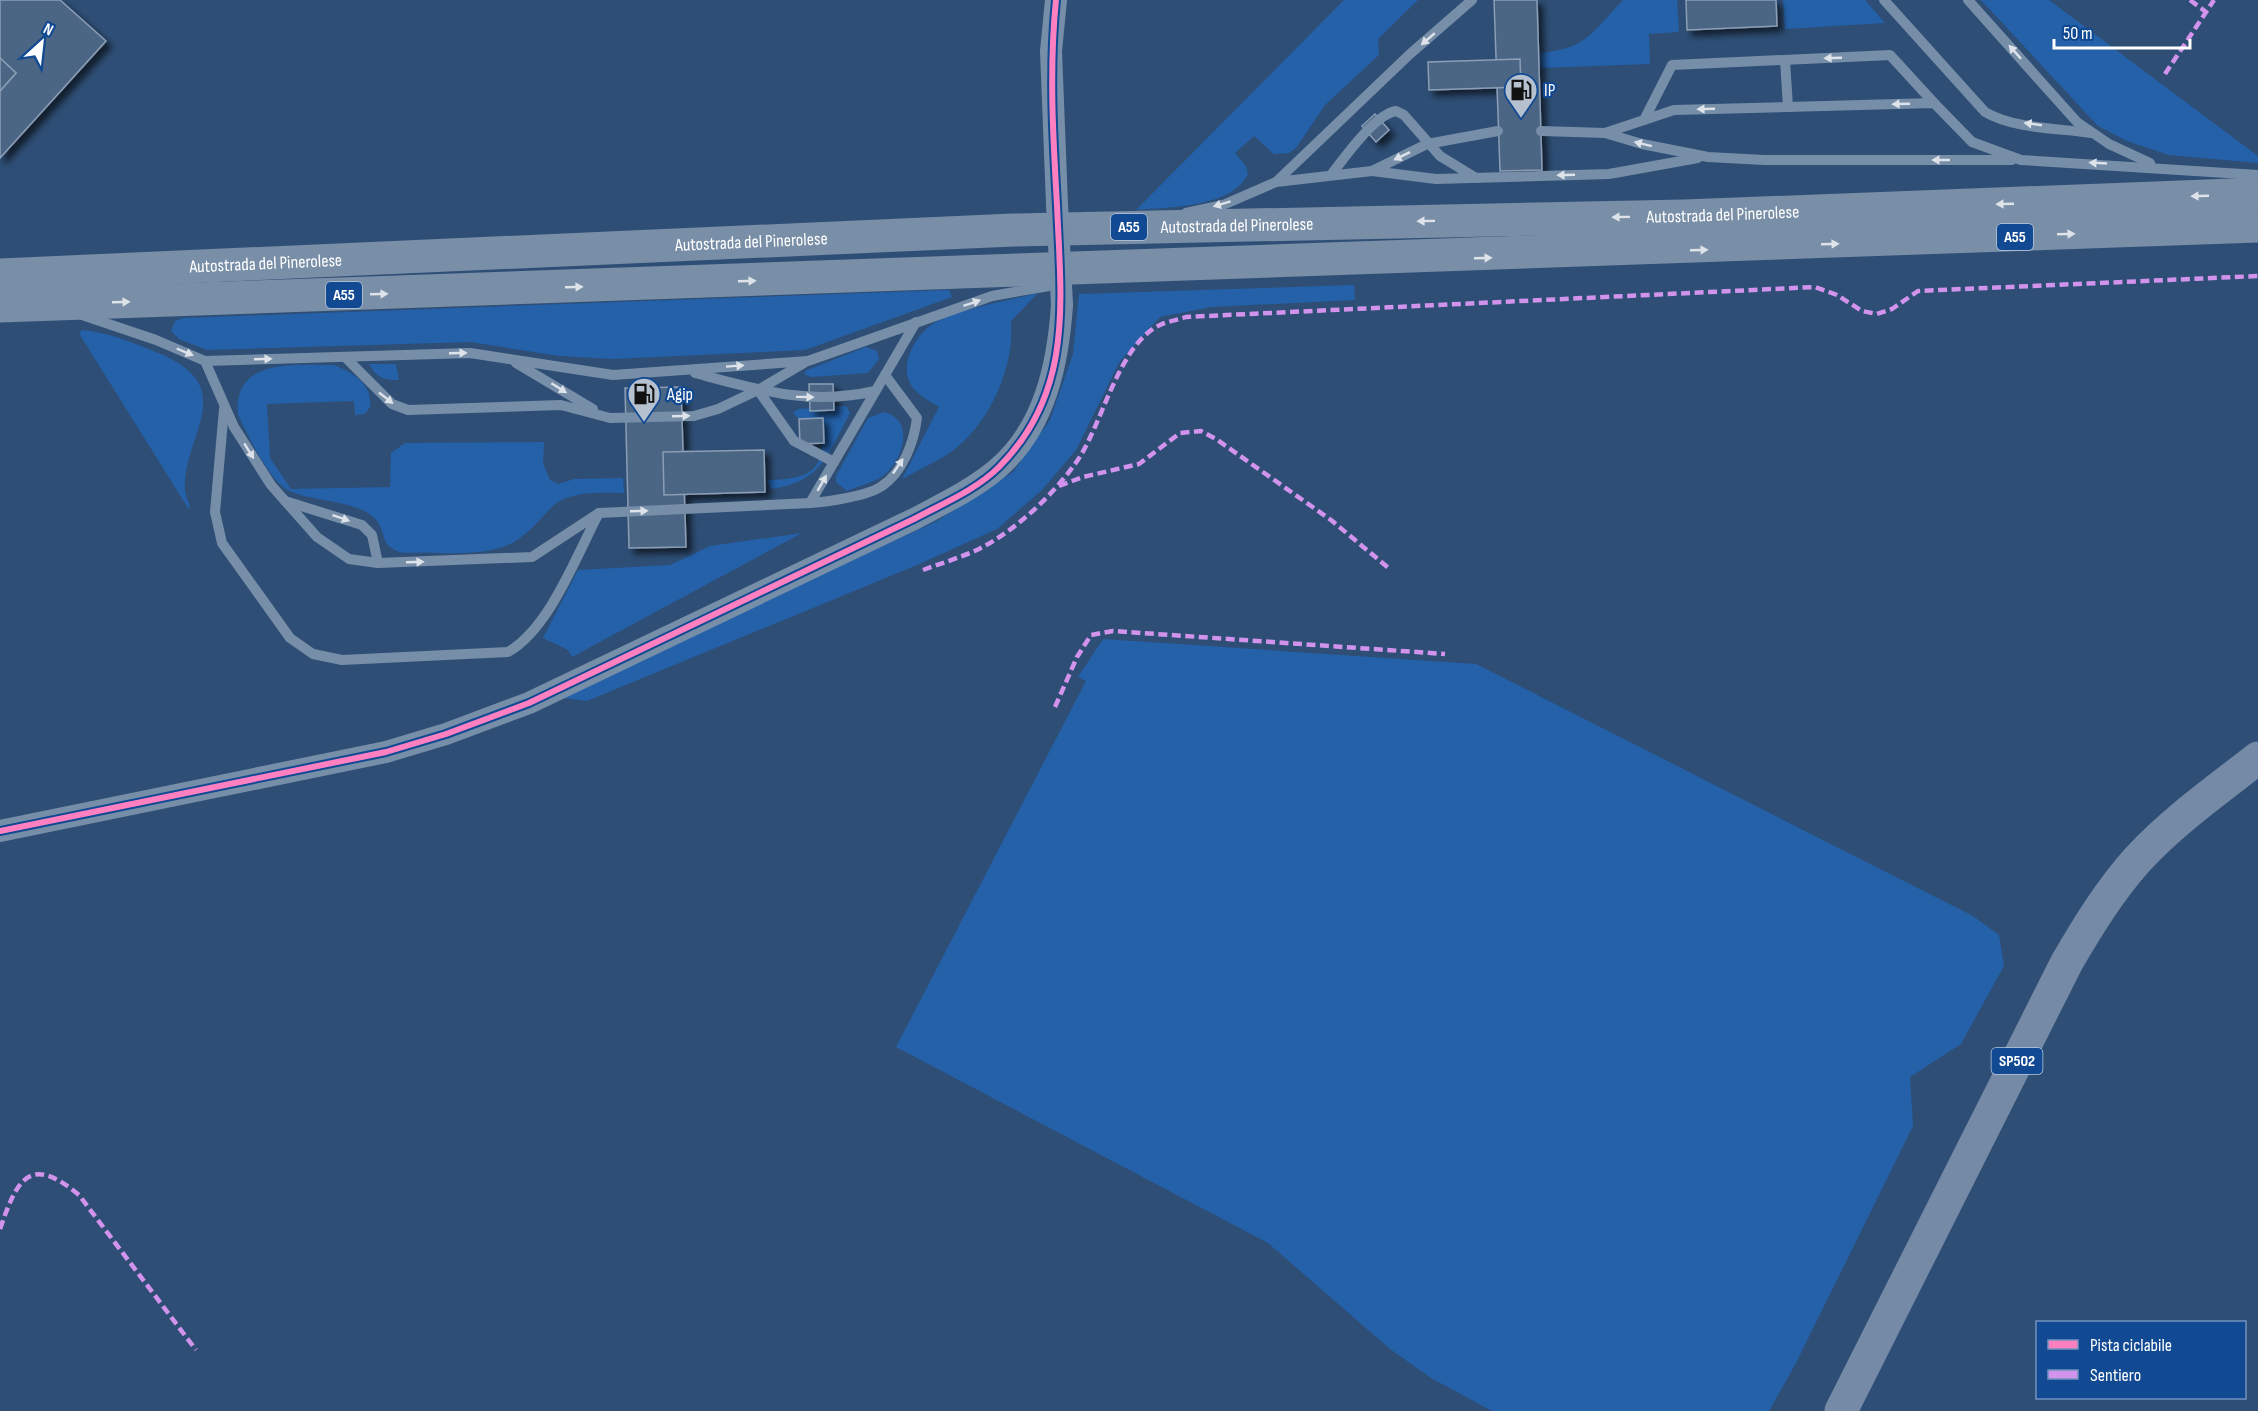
<svg xmlns="http://www.w3.org/2000/svg" width="2258" height="1411" viewBox="0 0 2258 1411" font-family="'Sofia Sans Condensed',sans-serif">
<style>
.green{fill:#2461a9}
.building{fill:#4b6584;stroke:#8b9eb5;stroke-width:1.5;filter:url(#shadow)}
.lines{fill:none;stroke-linecap:round;stroke-linejoin:round}
.service{stroke:#768ea8;stroke-width:10}
.minor{stroke:#768ea8;stroke-width:22}
.primary{stroke:#758aa6;stroke-width:33}
.motorway{stroke:#798ea7;stroke-width:33}
.minor-bridge{stroke:#768ea8;stroke-width:22}
.quiet{stroke:#d193ec;stroke-width:4.5;stroke-dasharray:9 4.5;stroke-linecap:butt}
.cycleway-casing{stroke:#114a92;stroke-width:10}
.cycleway{stroke:#ff80c0;stroke-width:6}
.oneway{fill:#dde3e9}
.oneway2{fill:#dee3e9}
.labels{text-anchor:middle;dominant-baseline:central;stroke-width:4.5;stroke-linejoin:round;paint-order:stroke}
.shield{fill:#114a92;stroke:#b8c9de;stroke-width:1.5}
.shield-label{font-size:16px;font-weight:bold;fill:#fff}
.poi-label{font-size:18px;fill:#fff;stroke:#114a92;text-anchor:start}
.street-label{font-size:18px;fill:#fff;stroke:#114a92}
</style>
<defs>
<filter id="shadow"><feDropShadow dx="5.5" dy="5.5" stdDeviation="3" flood-color="#0009"/></filter>
</defs>
<rect width="100%" height="100%" fill="#2e4e75"/>
<g class="green">
<path d="M 1344,0 L 1418,0 L 1378,39 L 1379,55 L 1325,105 L 1296,148 L 1289,153 L 1274,154 L 1254,136 L 1235,153 L 1246,166 L 1248,174 C 1232,208 1168,207 1136,210 Z"/>
<path d="M 1623,0 L 1677,0 L 1679,32 L 1649,34 L 1650,64 L 1540,68 L 1540,53 C 1587,49 1593,31 1623,0 Z"/>
<polygon points="1783,0 1865,0 1885,23 1785,29"/>
<polygon points="1981,0 2049,0 2258,156 2258,163 2169,155 2127,141 2098,126"/>
<polygon points="1354,285 1355,300 1211,307 1160,317 1120,361 1076,450 1042,490 997,529 917,565 587,701 563,698 729,617 937,521 1013,472 1050,420 1073,354 1079,294"/>
<polygon points="949,290 952,297 805,350 613,359 559,356 470,342 207,350 179,339 171,331 175,321 183,318"/>
<path d="M 1038,293 L 1011,321 C 1015,367 989,425 951,452 C 936,462 918,470 902,479 L 939,407 C 930,401 917,395 911,385 C 898,364 917,332 936,322 C 959,309 1010,300 1038,293 Z"/>
<path d="M 81,330 C 107,332 132,342 156,352 C 243,387 183,433 185,490 C 185,495 189,502 190,508 L 188,508 L 80,335 Z"/>
<polygon points="866,347 877,351 879,359 868,373 811,377 804,374 807,370"/>
<path d="M 369,364 L 396,364 L 399,380 C 383,380 377,378 369,364 Z"/>
<path d="M 334,365 C 352,372 373,384 370,407 L 365,414 L 355,415 L 354,401 L 267,404 L 270,458 L 291,489 L 390,487 L 391,453 L 405,443 L 544,442 L 543,463 L 550,480 L 558,484 L 574,479 L 623,478 L 624,493 C 599,493 568,490 550,509 C 537,522 526,537 508,545 C 481,557 433,552 403,553 C 376,545 389,531 373,517 C 362,507 344,504 330,501 C 315,498 294,496 282,486 C 266,472 247,434 238,415 C 232,358 294,365 334,365 Z"/>
<path d="M 846,406 L 850,413 C 827,455 823,481 771,489 L 767,480 C 819,479 824,467 823,418 L 799,419 L 793,413 L 798,409 Z"/>
<path d="M 884,412 C 916,420 903,461 883,476 C 873,483 858,486 847,491 L 836,482 L 836,476 L 868,418 Z"/>
<polygon points="802,533 572,657 568,650 543,638 578,570 670,565 710,546"/>
<polygon points="1103,639 1476,664 1973,916 1999,935 2004,966 1961,1044 1910,1077 1913,1126 1795,1365 1769,1411 1492,1411 1431,1378 1390,1349 1268,1243 896,1047 1086,681 1078,677"/>
</g>
<g class="building">
<polygon points="0,0 60,0 106,41 0,158 0,91 16,73 0,58"/>
<polygon points="1494,0 1537,0 1542,170 1500,171"/>
<polygon points="1686,0 1776,0 1777,26 1687,30"/>
<polygon points="0,58 16,73 0,91"/>
<polygon points="1520,59 1521,87 1429,90 1428,62"/>
<polygon points="1375,114 1389,130 1376,142 1362,126"/>
<polygon points="809,384 833,384 834,410 810,411"/>
<polygon points="681,387 686,547 629,548 625,388"/>
<polygon points="823,418 824,443 800,444 799,419"/>
<polygon points="764,450 765,492 664,495 663,452"/>
</g>
<g class="lines">
<g class="service">
<path d="M 1884,0 L 1985,112 C 2014,129 2057,128 2091,133"/>
<polyline points="1968,0 2077,122 2109,144 2150,163"/>
<polyline points="1785,60 1788,107"/>
<polyline points="1644,120 1672,65 1890,55 1934,103"/>
<polyline points="1541,131 1605,133 1674,110 1934,103 1972,142 2021,160 2258,175"/>
<polyline points="1605,133 1642,144 1708,157 1764,160 2012,160"/>
<polyline points="1372,171 1436,179 1609,174 1698,158"/>
<path d="M 1331,175 C 1344,158 1375,114 1396,111 L 1404,115 L 1440,156 L 1476,178"/>
<polyline points="1276,182 1410,54 1472,0"/>
<polyline points="1186,213 1223,205 1276,182 1372,171 1427,144 1498,131"/>
<polyline points="82,315 156,340 205,361 470,353 613,375 808,361 992,296 1049,286"/>
<polyline points="345,357 392,404 408,410 561,405 610,418 694,416 718,409 758,390 804,363"/>
<polyline points="205,361 234,427 271,485 317,537 349,559 378,563 532,557 599,513 810,503 916,322"/>
<polyline points="516,363 593,409"/>
<path d="M 695,373 C 758,390 809,406 875,391"/>
<polyline points="758,390 794,441 834,462"/>
<path d="M 224,409 L 215,512 L 222,543 L 290,638 L 313,654 L 342,660 L 508,652 C 550,628 576,556 599,513"/>
<polyline points="285,501 362,525 372,535 378,563"/>
<path d="M 810,503 C 827,502 868,496 882,486 C 903,472 914,442 917,418 L 885,375"/>
</g>
<g class="minor">
<polyline points="1056,0 1051,51 1057,204"/>
<path d="M 0,831 L 386,752 L 446,734 L 529,703 L 914,519 C 942,504 972,490 997,469 C 1045,428 1058,364 1062,305"/>
</g>
<path class="primary" d="M 1841,1411 L 2067,962 C 2088,926 2110,890 2138,859 C 2173,821 2217,790 2258,758"/>
<g class="motorway">
<path id="s1" d="M 0,275 L 1013,230 L 1684,216 L 2258,194"/>
<path d="M 0,306 C 753,281 1506,258 2258,226"/>
</g>
<polyline class="minor-bridge" points="1057,204 1062,305"/>
<g class="quiet">
<polyline points="2190,0 2206,12"/>
<polyline points="2165,74 2214,0"/>
<polyline points="1059,486 1083,477 1139,464 1180,433 1201,431 1216,439 1331,520 1391,570"/>
<path d="M 923,570 C 942,563 962,557 979,549 C 1016,530 1051,497 1075,464 C 1102,428 1117,345 1160,325 C 1168,321 1178,320 1186,317 L 1815,287 L 1837,295 L 1862,311 L 1877,314 L 1892,309 L 1918,291 L 2258,276"/>
<polyline points="1055,707 1077,657 1091,635 1113,631 1445,654"/>
<path d="M 0,1229 C 17,1180 29,1153 79,1195 L 196,1350"/>
</g>
<g class="cycleway-casing">
<path id="cycleway" d="M 0,831 L 386,752 L 446,734 L 529,703 L 914,519 C 942,504 976,490 999,467 C 1074,392 1061,301 1057,205 C 1053,137 1049,68 1056,0"/>
</g>
<use href="#cycleway" class="cycleway"/>
</g>
<defs><path id="oneway-solid" d="M-6-.8H1V-3.2L6.5 0L1 3.2V.8H-6Z" transform="scale(1.5)"/></defs>
<g class="oneway">
<use href="#oneway-solid" transform="translate(1428 39) rotate(139)"/>
<use href="#oneway-solid" transform="translate(2015 52) rotate(-132)"/>
<use href="#oneway-solid" transform="translate(1833 58) rotate(178)"/>
<use href="#oneway-solid" transform="translate(1901 104) rotate(178)"/>
<use href="#oneway-solid" transform="translate(1706 109) rotate(178)"/>
<use href="#oneway-solid" transform="translate(2033 124) rotate(-172)"/>
<use href="#oneway-solid" transform="translate(1643 144) rotate(-166)"/>
<use href="#oneway-solid" transform="translate(1402 156) rotate(154)"/>
<use href="#oneway-solid" transform="translate(1941 160) rotate(-180)"/>
<use href="#oneway-solid" transform="translate(2098 163) rotate(-177)"/>
<use href="#oneway-solid" transform="translate(1566 175) rotate(178)"/>
<use href="#oneway-solid" transform="translate(1222 204) rotate(163)"/>
<use href="#oneway-solid" transform="translate(972 303) rotate(-19)"/>
<use href="#oneway-solid" transform="translate(185 352) rotate(23)"/>
<use href="#oneway-solid" transform="translate(458 353) rotate(-2)"/>
<use href="#oneway-solid" transform="translate(263 359) rotate(-2)"/>
<use href="#oneway-solid" transform="translate(735 366) rotate(-4)"/>
<use href="#oneway-solid" transform="translate(559 388) rotate(32)"/>
<use href="#oneway-solid" transform="translate(805 397) rotate(1)"/>
<use href="#oneway-solid" transform="translate(386 398) rotate(38)"/>
<use href="#oneway-solid" transform="translate(681 416) rotate(-2)"/>
<use href="#oneway-solid" transform="translate(249 451) rotate(58)"/>
<use href="#oneway-solid" transform="translate(898 466) rotate(-56)"/>
<use href="#oneway-solid" transform="translate(822 483) rotate(-60)"/>
<use href="#oneway-solid" transform="translate(639 511) rotate(-2)"/>
<use href="#oneway-solid" transform="translate(341 518) rotate(19)"/>
<use href="#oneway-solid" transform="translate(415 562) rotate(-2)"/>
</g>
<g class="oneway2">
<use href="#oneway-solid" transform="translate(2200 196) rotate(178)"/>
<use href="#oneway-solid" transform="translate(2005 204) rotate(178)"/>
<use href="#oneway-solid" transform="translate(1621 217) rotate(179)"/>
<use href="#oneway-solid" transform="translate(1426 221) rotate(179)"/>
<use href="#oneway-solid" transform="translate(2066 234) rotate(-2)"/>
<use href="#oneway-solid" transform="translate(1830 244) rotate(-2)"/>
<use href="#oneway-solid" transform="translate(1699 250) rotate(-2)"/>
<use href="#oneway-solid" transform="translate(1483 258) rotate(-2)"/>
<use href="#oneway-solid" transform="translate(747 281) rotate(-2)"/>
<use href="#oneway-solid" transform="translate(574 287) rotate(-2)"/>
<use href="#oneway-solid" transform="translate(379 294) rotate(-2)"/>
<use href="#oneway-solid" transform="translate(121 302) rotate(-2)"/>
</g>
<defs>
<g id="fuel-pin" transform="scale(1.725)"><path d="M0 17L-7.5 6A9.5 9.5 0 1 1 7.5 6Z" fill="#b6c1cf" stroke="#114a92"/><path d="M-5.5-6h7V0h2V4h1.3V-2.5L3-4.5l.8-.8L6-3V5H2.5V1h-1V6h-7ZM-4.2-4.7v3.2H.2V-4.7Z" fill="#111"/></g>
</defs>
<g fill-rule="evenodd">
<use href="#fuel-pin" x="1521" y="90"/>
<use href="#fuel-pin" x="644" y="394"/>
</g>
<g class="labels">
<g class="shield">
<rect x="1111" y="214" width="36" height="26" rx="4.5"/>
<rect x="1997" y="224" width="36" height="26" rx="4.5"/>
<rect x="326" y="282" width="36" height="26" rx="4.5"/>
<rect x="1991.5" y="1048" width="51" height="26" rx="4.5"/>
</g>
<g class="shield-label">
<text x="1129" y="227">A55</text>
<text x="2015" y="237">A55</text>
<text x="344" y="295">A55</text>
<text x="2017" y="1061">SP502</text>
</g>
<g class="poi-label">
<text x="1544" y="90">IP</text>
<text x="667" y="394">Agip</text>
</g>
<g class="street-label">
<text stroke="none"><textPath href="#s1" startOffset="1724">Autostrada del Pinerolese</textPath></text>
<text stroke="none"><textPath href="#s1" startOffset="1238">Autostrada del Pinerolese</textPath></text>
<text stroke="none"><textPath href="#s1" startOffset="752">Autostrada del Pinerolese</textPath></text>
<text stroke="none"><textPath href="#s1" startOffset="266">Autostrada del Pinerolese</textPath></text>
</g>
</g>
<rect x="2036" y="1321" width="210" height="78" fill="#114a92" stroke="#7092be" stroke-width="1.5"/>
<rect x="2048" y="1340" width="30" height="9" fill="#ff80c0" stroke="#7092be" stroke-width="1.5"/>
<text x="2090" y="1351" font-size="18" fill="#ffffff">Pista ciclabile</text>
<rect x="2048" y="1370" width="30" height="9" fill="#d193ec" stroke="#7092be" stroke-width="1.5"/>
<text x="2090" y="1381" font-size="18" fill="#ffffff">Sentiero</text>
<g transform="translate(42 42) rotate(27)" stroke="#114a92" stroke-width="4.5" paint-order="stroke">
<path d="M0-4.5L10 22L0 15L-10 22Z" fill="#ffffff"/>
<text y="-9" font-size="16" font-weight="bold" text-anchor="middle" fill="#ffffff">N</text>
</g>
<path d="M2054 39v9h136v-9" fill="none" stroke="#ffffff" stroke-width="3"/>
<text x="2063" y="39" font-size="18" fill="#ffffff" stroke="#114a92" stroke-width="4.5" paint-order="stroke">50 m</text>
</svg>
